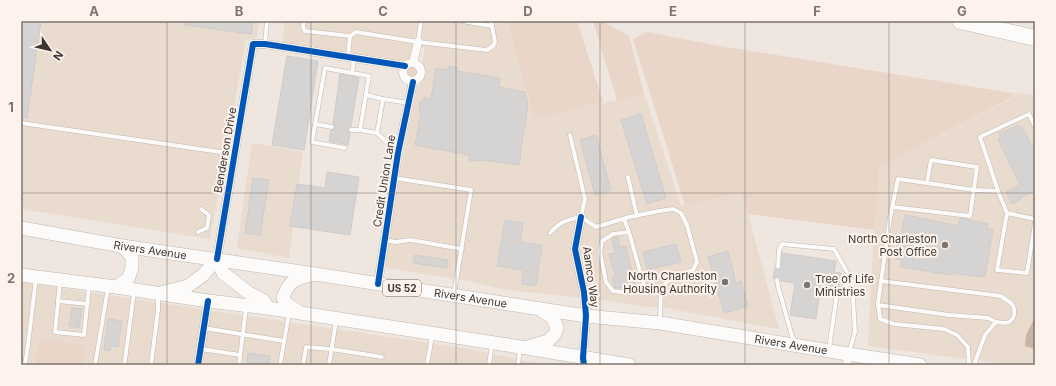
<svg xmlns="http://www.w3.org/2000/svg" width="1056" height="386" viewBox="0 0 1056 386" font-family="Inter,sans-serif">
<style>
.built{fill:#eadbcf}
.green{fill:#e9d6c8}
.water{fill:#cab4a4}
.building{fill:#d6d3d3;stroke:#cfcccb}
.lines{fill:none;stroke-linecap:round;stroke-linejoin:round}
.lane-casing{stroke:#beb8b2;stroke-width:5}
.street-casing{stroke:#beb8b2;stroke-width:9}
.primary-casing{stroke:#beb8b2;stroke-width:14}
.highway-casing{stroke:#beb8b2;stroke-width:17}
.lane{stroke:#fcfbfa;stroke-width:4}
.street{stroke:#fcfbfa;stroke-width:8}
.primary{stroke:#fcfbfa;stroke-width:13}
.highway{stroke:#fcfbfa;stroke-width:16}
.cycleway-casing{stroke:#fdf3ec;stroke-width:8}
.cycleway{stroke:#0057b8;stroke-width:6}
.grid{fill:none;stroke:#7b746f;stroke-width:1;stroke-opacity:0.55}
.poi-dot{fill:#7b746f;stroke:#fdf3ec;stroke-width:1.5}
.labels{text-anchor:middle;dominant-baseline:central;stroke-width:4;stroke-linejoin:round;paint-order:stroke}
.shield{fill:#fdf3ec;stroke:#776f6a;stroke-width:1}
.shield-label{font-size:10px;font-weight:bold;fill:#3d3732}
.street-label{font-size:11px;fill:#3d3732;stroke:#fdf3ec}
.poi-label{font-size:11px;fill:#3d3732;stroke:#fdf3ec;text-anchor:end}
.neatline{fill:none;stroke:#7b746f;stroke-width:1.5}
.grid-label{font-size:13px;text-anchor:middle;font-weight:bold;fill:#7b746f}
</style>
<rect width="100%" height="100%" fill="#eee6df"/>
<g class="built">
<polygon points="21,21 259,21 257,37 246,40 210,239 21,209"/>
<polygon points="285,21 508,21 516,54 535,119 597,104 644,94 681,206 741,193 748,214 779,329 660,307 647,307 602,300 518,291 495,288 470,281 381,267 417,88 427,74 422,64 425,48 413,45 410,59 407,59 402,63 282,46"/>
<polygon points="1012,93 1035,95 1035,365 1012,365 868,346 874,230 880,166 1011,99"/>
<polygon points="252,143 303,152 289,258 237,248"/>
<polygon points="21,282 469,349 547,365 21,365"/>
</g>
<g class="green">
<polygon points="508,21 577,21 603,102 535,119 516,54"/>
<polygon points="593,21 602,21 629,36 644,94 617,100"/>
<polygon points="647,32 720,46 1012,93 1011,98 880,166 874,230 748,214 741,193 685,205 633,39"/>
<circle cx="412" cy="72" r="4.5"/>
<polygon points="40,338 85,346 83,365 35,365"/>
</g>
<polygon class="water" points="1035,317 1035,349 1025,346 1026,335"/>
<g class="building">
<polygon points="21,21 41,21 27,118 21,117"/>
<polygon points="185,21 253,21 251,34 185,25"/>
<polygon points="287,56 318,61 304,150 272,145"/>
<polygon points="449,66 457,67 457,71 500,78 499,87 525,92 528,106 520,154 521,155 519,165 482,160 474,161 470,161 469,155 415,145 421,112 419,111 420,102 423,102 424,98 431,99 436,68 448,70"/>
<polygon points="340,74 359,78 351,126 349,127 348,130 348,132 350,133 348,145 329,141 331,130 334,130 335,127 335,125 333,124"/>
<polygon points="641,114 666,198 647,204 621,120"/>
<polygon points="1018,125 1020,128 1022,126 1035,152 1035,191 1022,197 1022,198 1012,204 1006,192 1020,185 998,139 1001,137 999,133 1005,130 1006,131"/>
<polygon points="596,135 611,190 595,195 580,140"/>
<polygon points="327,172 359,177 350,235 290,226 297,184 325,188"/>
<polygon points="253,178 269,180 260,235 245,233"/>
<polygon points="905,215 959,226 960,218 988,224 987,229 993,230 985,277 979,276 979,277 953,273 951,275 901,267 902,260 896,259"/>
<polygon points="505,220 523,223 520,242 542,245 536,286 522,284 524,270 497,266"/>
<polygon points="614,237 618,237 620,247 626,246 635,284 618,288 615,288 612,277 615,276 609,254 615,253 612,239"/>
<polygon points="676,244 681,262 647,270 643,252"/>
<polygon points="728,251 736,283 741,281 748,306 724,313 708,257"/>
<polygon points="782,253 836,261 834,272 841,273 839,287 821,284 816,319 790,315 795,283 781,281 780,278 778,277 775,277 773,279 775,268 778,270 781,269"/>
<polygon points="415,255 448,260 447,268 413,263"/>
<polygon points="72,308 82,309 79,328 69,326"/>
<polygon points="108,319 122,321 118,347 111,346 110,351 104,350"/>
<polygon points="248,353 270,356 269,365 247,365"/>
</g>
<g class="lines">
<g class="lane-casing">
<g id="lane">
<polyline points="304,21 303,27 305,31 350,36 356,32 418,42 487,50 493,46 495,42 491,21"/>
<polyline points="462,21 492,26"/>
<polyline points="418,42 421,21"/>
<polyline points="265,44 267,21"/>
<polyline points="348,57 350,36"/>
<polyline points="352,73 369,76 360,130 377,133"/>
<polyline points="366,95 383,99"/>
<polyline points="21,123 234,154"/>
<polyline points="315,124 332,127"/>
<polyline points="351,130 360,130"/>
<polyline points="570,135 585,199 581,217"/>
<polyline points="345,148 312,142 325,68 352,73 354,58"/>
<polyline points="398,153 377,133 383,99 409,103"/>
<polyline points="628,177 637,216"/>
<polyline points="394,178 471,190 454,294"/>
<polyline points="927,183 974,190 998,191 980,137 1029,114 1035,127"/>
<polyline points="998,191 1007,213 997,270 1027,273 1035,223"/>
<polyline points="893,207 970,216 977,167 931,160 927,183 898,179 890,218 878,303 880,319 894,324 944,329 957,335 968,347 969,365"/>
<polyline points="1007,213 1035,219"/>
<polyline points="624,219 629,232 644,286 661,288"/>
<polyline points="198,232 207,228 209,215 201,209"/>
<polyline points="629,232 613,234 602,241 600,251 606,282 613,291 622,292 644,286"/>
<path d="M 550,233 C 561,221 566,220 581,217 L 596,227 L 629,217 L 659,211 L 673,209 L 681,213 L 687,225 L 697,262 L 693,270 L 670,279 L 661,288 L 660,321"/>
<polyline points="385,240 395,242 411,240 462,249"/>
<polyline points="778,267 779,250 782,244 834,249 852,281 855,332 849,352"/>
<polyline points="777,280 778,286 792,336 796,342"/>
<path d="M 881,281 L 1001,296 C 1004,299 1009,301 1012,304 C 1016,310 1015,318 1009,322 C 1005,324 1000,322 996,322"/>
<polyline points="60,282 55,332 84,335 89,286"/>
<polyline points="58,301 88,304"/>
<polyline points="878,305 949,315 988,318 996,322 985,335 974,365"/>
<polyline points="204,328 284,341"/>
<polyline points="201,349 240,355"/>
<polyline points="829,349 837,293 852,281"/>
<polyline points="25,365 28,345 36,278"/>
<polyline points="95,365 108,288"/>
<polyline points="124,365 125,360 134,292"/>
<polyline points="151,365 158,310 158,295"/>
<polyline points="239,365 246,308"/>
<polyline points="280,365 289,313"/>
<polyline points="303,365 306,347 331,349 382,357"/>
<polyline points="329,365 336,321"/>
<polyline points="427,365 432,336"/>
<polyline points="489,365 492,344"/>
<polyline points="518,365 520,349"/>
</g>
</g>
<g class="street-casing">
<g id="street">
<circle cx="412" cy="72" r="9"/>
<polyline points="413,63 418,42"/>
<polyline points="581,217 575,249 584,292 586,316 583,358 584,365"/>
<polyline points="217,259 253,44 265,44 405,66"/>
<polyline points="378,284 398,153 413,82"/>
<polyline points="198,365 208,301"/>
<polyline points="847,365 848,354"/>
</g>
</g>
<g class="primary-casing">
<g id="primary">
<path id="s1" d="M 21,228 L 122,246 L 315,274 L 541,309 L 586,316 L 660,323 L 848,354 L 920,365"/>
<polyline points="217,259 223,273 249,293 263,300 268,308"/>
<polyline points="21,275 116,287 208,301 268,308 527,348 629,365"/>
<polyline points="116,287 128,279 132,268 132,257 122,246"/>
<polyline points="164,292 188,286 203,275 217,259"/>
<path d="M 299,312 L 287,304 L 283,298 C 288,282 295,278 311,275"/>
<polyline points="528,347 548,341 555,334 557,328 553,318 541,310"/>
</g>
</g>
<g class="highway-casing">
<polyline id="highway" points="960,21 1035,38"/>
</g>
<use href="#lane" class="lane"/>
<use href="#street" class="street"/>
<use href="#primary" class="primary"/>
<use href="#highway" class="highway"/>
<g class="cycleway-casing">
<g id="cycleway">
<polyline points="581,217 575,249 584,292 586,316 583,358 584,365"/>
<polyline points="217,259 253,44 265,44 405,66"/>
<polyline points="378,284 398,153 413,82"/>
<polyline points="198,365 208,301"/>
</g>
</g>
<use href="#cycleway" class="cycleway"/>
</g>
<path class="grid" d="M 167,21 L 167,365M 311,21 L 311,365M 456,21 L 456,365M 600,21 L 600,365M 745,21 L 745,365M 889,21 L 889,365M 21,193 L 1035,193"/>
<g class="poi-dot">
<circle cx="945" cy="245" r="4"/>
<circle cx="725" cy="282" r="4"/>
<circle cx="807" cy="285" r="4"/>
</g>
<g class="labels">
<rect class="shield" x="383" y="280" width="38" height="16" rx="3"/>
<g class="shield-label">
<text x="402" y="288">US 52</text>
</g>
<g class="street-label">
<text transform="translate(225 150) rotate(-80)">Benderson Drive</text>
<text transform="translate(384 181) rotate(-81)">Credit Union Lane</text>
<text stroke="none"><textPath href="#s1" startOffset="131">Rivers Avenue</textPath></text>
<text transform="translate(591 277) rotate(82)">Aamco Way</text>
<text stroke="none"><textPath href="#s1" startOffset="455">Rivers Avenue</textPath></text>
<text stroke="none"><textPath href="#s1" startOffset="779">Rivers Avenue</textPath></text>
</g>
<g class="poi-label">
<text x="937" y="239">North Charleston<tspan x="937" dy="13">Post Office</tspan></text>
<text x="717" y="276">North Charleston<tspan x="717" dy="13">Housing Authority</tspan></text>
<text x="815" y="279" text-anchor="start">Tree of Life<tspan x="815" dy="13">Ministries</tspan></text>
</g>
</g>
<rect width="1056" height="386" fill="none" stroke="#fdf3ec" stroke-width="44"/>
<g transform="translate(50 50) rotate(125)" stroke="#fdf3ec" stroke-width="3" paint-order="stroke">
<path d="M0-3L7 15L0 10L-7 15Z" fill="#3d3732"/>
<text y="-6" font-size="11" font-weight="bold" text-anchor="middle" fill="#3d3732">N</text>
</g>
<rect x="22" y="22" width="1012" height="342" class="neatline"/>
<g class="grid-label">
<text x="94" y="16">A</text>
<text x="239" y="16">B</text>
<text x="383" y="16">C</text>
<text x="528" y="16">D</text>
<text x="673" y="16">E</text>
<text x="817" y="16">F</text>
<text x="962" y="16">G</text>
<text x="11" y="112">1</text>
<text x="11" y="283">2</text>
</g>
</svg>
